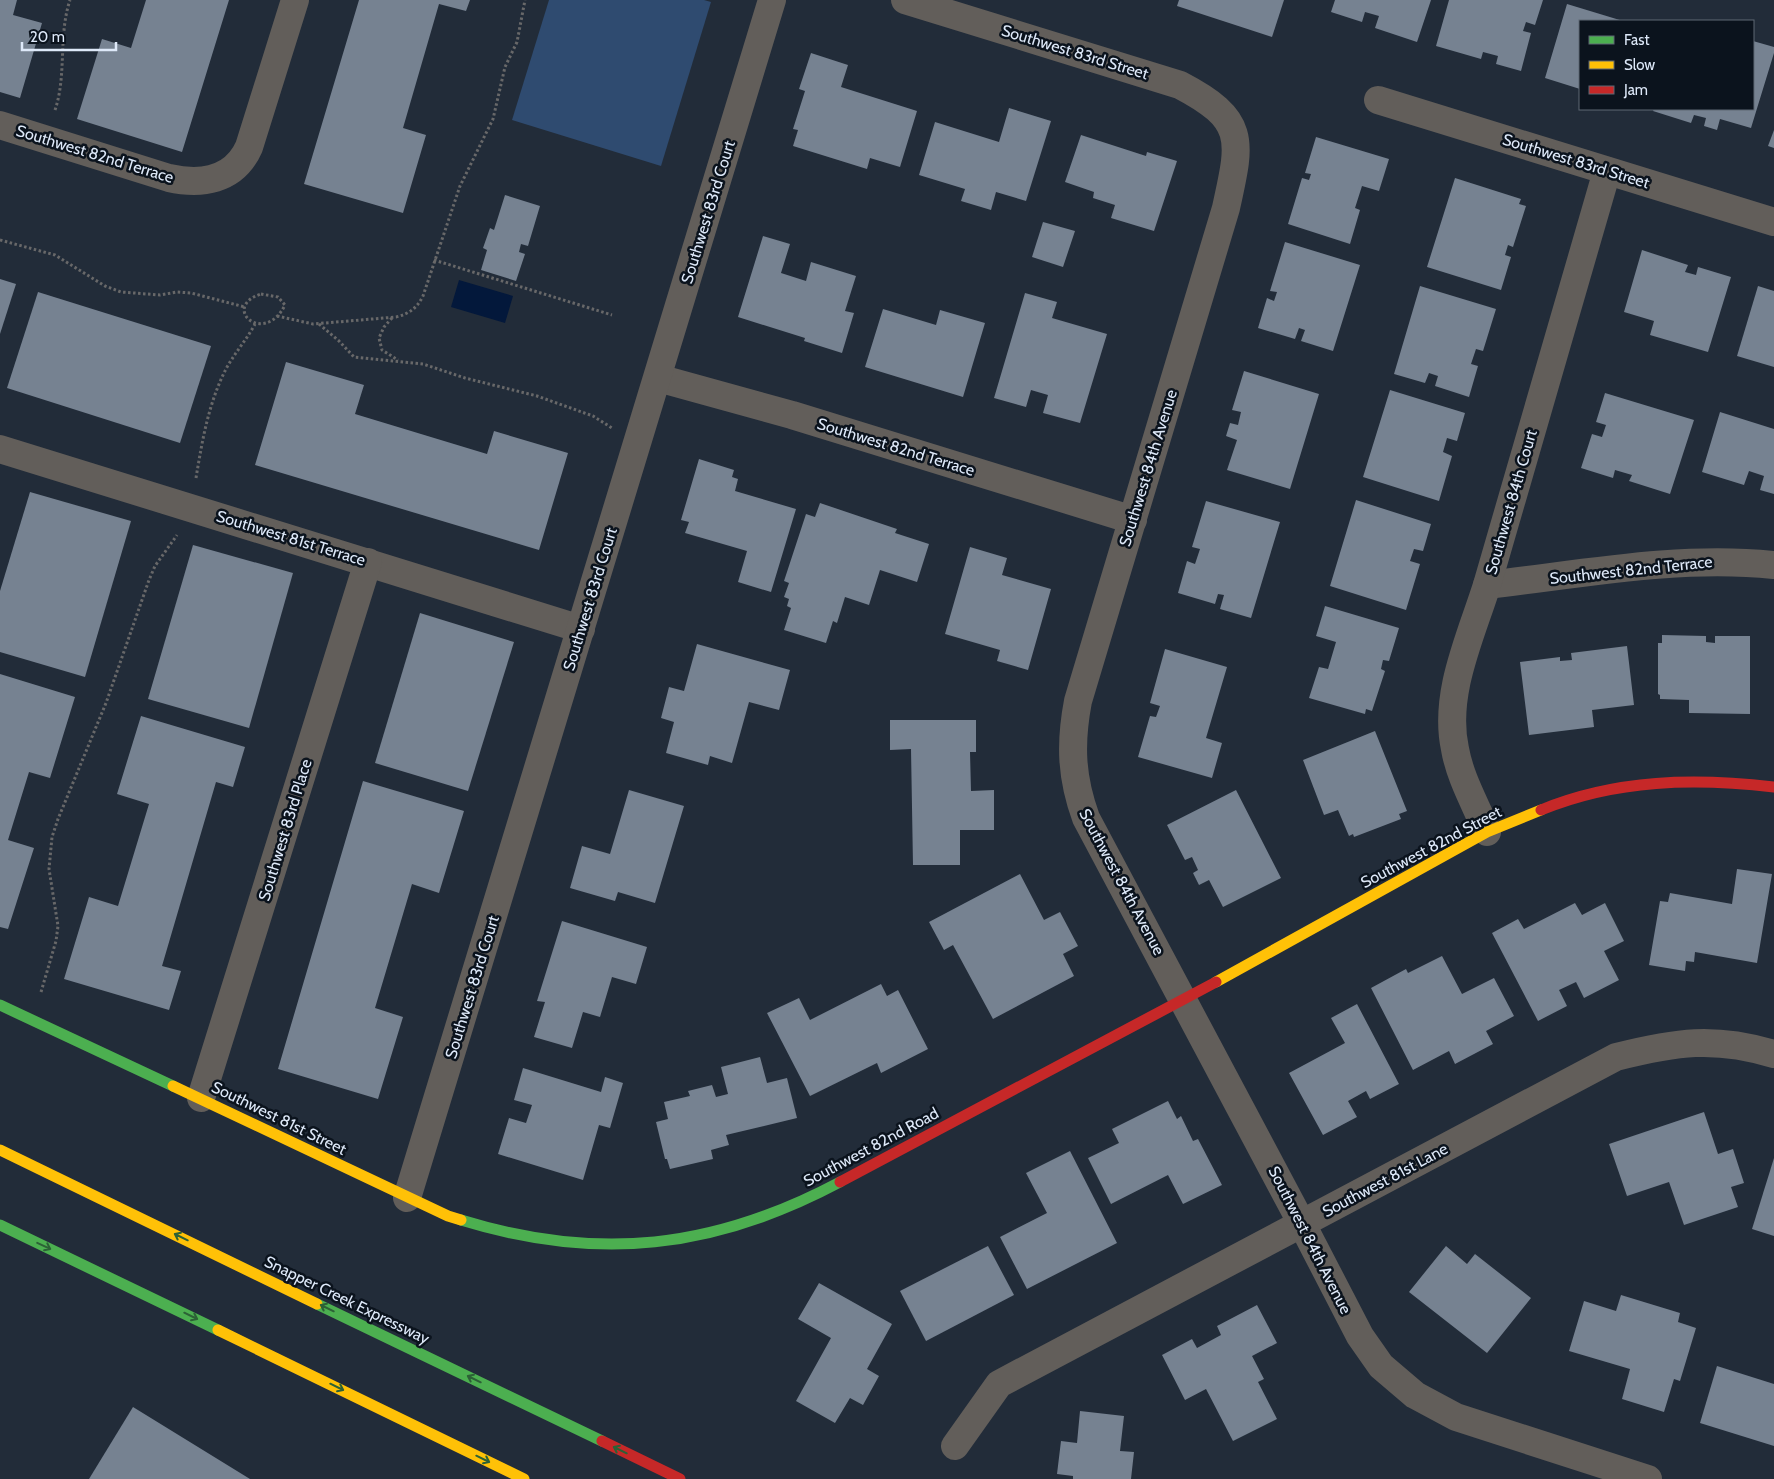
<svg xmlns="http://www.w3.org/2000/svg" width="1774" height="1479" viewBox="0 0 1774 1479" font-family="Cabin,sans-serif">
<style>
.green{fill:#2f4b70}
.water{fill:#03183b}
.building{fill:#768291}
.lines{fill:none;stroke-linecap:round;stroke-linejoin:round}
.path{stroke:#686869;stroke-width:3;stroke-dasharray:2.5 2.5;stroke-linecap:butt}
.street{stroke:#625e5a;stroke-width:28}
.fast{stroke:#4caf50;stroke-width:11}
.slow{stroke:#ffc107;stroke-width:11}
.jam{stroke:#c62828;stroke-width:11}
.oneway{stroke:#2c6136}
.labels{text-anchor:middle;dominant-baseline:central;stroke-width:5;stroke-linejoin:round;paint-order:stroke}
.street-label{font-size:16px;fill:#dee9f9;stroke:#0b131d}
</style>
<rect width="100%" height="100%" fill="#222c39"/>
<polygon class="green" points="549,0 704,0 711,2 661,166 512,120"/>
<polygon class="water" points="459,280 513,296 505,323 451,307"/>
<g class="building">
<polygon points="0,0 17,0 13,15 42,23 20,98 0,92"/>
<polygon points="146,0 229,0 182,152 77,119 102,39 131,48"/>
<polygon points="359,0 470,0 466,11 439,4 403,128 426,135 403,213 304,184"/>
<polygon points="1179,0 1284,0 1272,37 1177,6"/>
<polygon points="1335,0 1431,0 1417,42 1375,28 1379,16 1365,12 1362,22 1331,12"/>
<polygon points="1449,0 1543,0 1535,25 1526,22 1523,31 1531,33 1521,71 1496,64 1498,56 1483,52 1481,59 1436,46"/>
<polygon points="1567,4 1623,21 1580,21 1580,89 1545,78"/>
<polygon points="1753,41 1774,47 1774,53 1751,128 1720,119 1717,130 1704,126 1706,118 1694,115 1691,123 1653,111 1654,109 1753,109"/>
<polygon points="811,53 848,65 841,87 917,111 900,167 870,158 867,169 793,146 798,130 793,129 805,91 799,89"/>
<polygon points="1009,108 1051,121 1026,201 996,192 991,210 961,201 965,189 919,175 935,122 999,142"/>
<polygon points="1774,130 1774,148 1768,146"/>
<polygon points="1081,135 1146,156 1147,152 1177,161 1154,231 1111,218 1115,205 1093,198 1094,192 1065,182"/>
<polygon points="1316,137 1389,159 1379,191 1362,186 1355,208 1360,210 1350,244 1288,224 1302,178 1309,180 1311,174 1305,173"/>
<polygon points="1455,178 1521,199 1519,204 1526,206 1513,247 1508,245 1505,255 1511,257 1501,290 1427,267"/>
<polygon points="505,195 540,206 528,246 521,244 519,252 525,254 516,281 481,270 487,250 483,248 490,228 494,230"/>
<polygon points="1043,222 1075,231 1063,267 1032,257"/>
<polygon points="763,236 790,244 781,273 806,281 811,262 856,276 845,311 854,313 842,353 804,341 805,338 738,317"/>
<polygon points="1285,242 1360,265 1333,351 1301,341 1305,330 1299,328 1295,339 1258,328 1267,298 1274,301 1277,292 1270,291"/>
<polygon points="1642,250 1688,265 1685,272 1696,275 1698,267 1731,277 1708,352 1650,335 1654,321 1624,312"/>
<polygon points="0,279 16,284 0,334"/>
<polygon points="1420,286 1496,309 1483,351 1476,349 1471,364 1478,366 1469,397 1435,386 1438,376 1429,373 1425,383 1394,374"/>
<polygon points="1758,286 1774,291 1774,367 1737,356"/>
<polygon points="38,292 211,346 180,443 7,388"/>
<polygon points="1025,293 1057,302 1052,318 1107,334 1080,423 1043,413 1048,395 1031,390 1026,407 994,398"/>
<polygon points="883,309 936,325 940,310 985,323 963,397 865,367"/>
<polygon points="286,362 364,385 355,414 487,454 494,431 568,453 539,550 255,465"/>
<polygon points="1244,371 1319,394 1290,489 1227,470 1237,440 1226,436 1230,423 1238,425 1241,412 1232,410"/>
<polygon points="1390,390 1465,413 1457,441 1447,438 1443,452 1452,456 1439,501 1363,477"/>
<polygon points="1605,393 1694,420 1670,494 1629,481 1632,475 1615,470 1613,478 1581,468 1592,434 1602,437 1606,425 1596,422"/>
<polygon points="1720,412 1774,429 1774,494 1760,490 1764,476 1749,471 1744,485 1702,472"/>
<polygon points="699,459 734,470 732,477 738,479 735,491 796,509 771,592 738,582 747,551 685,533 689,522 681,520"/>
<polygon points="30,492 131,521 85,677 0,652 0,591"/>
<polygon points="1356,500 1431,524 1423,551 1414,549 1410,561 1420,564 1406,610 1330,586"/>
<polygon points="1206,501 1280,522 1251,618 1220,609 1224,595 1218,594 1215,604 1178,593 1187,561 1195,564 1200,549 1192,547"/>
<polygon points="820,503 897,529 895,533 929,544 917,582 880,570 869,605 845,597 837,623 833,621 826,643 784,630 791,608 787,606 789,599 784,597 789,583 784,581 806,514 815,517"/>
<polygon points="193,545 293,573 249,728 148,699"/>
<polygon points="970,547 1007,558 1002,575 1051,589 1028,670 997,661 1000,650 945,634"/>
<polygon points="1325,606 1399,628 1389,661 1383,660 1381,669 1385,671 1372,711 1366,709 1365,714 1309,698 1319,667 1328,669 1336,642 1316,636"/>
<polygon points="420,613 514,642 468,791 375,763"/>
<polygon points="1662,635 1706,636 1706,642 1715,643 1715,636 1750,636 1750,714 1689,713 1689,700 1660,699 1660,695 1658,694 1658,643 1662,643"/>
<polygon points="697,644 790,670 779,710 749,702 732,763 710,756 708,765 666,753 674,722 661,718 669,687 684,691"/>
<polygon points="1627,646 1634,705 1592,710 1594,727 1529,735 1520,662 1560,657 1560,661 1572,660 1571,653"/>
<polygon points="1165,649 1227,667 1206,738 1222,743 1212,778 1138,757 1150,716 1156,717 1160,706 1150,703"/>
<polygon points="0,674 75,697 50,778 29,772 8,840 34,848 8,929 0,927"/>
<polygon points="141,716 245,747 233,787 216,782 162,966 181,971 169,1010 64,979 89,897 118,906 149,804 117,794"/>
<polygon points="890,720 976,720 976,752 970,752 971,791 994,790 994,830 960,830 960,865 913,865 911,749 890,750"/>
<polygon points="1375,731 1407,811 1399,814 1401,819 1354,837 1353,834 1349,836 1338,810 1324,815 1303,760"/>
<polygon points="363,781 464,811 439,893 412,884 375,1008 403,1017 378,1099 278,1069"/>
<polygon points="629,790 684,806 655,903 618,892 615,901 570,888 582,846 610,854"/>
<polygon points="1236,790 1281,878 1223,907 1209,880 1199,885 1193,873 1198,870 1192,857 1185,860 1167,825"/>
<polygon points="1737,869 1772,874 1757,963 1695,952 1694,962 1686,961 1685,971 1649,965 1660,901 1668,902 1670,893 1732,904"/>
<polygon points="1020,874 1044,920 1060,912 1078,946 1063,954 1074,976 993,1019 953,945 944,950 929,922"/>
<polygon points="1575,903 1582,915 1605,903 1624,941 1604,951 1619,980 1584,998 1576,982 1559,990 1567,1006 1538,1021 1492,933 1518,919 1524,929"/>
<polygon points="562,921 647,947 636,984 612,977 600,1017 583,1012 572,1048 534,1037 545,1002 537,1001"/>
<polygon points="1442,956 1462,994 1494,978 1514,1016 1486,1031 1493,1044 1455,1064 1449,1051 1413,1070 1371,988 1406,969 1408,973"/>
<polygon points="881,984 887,996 898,990 928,1049 881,1073 877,1063 810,1096 767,1013 799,998 810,1020"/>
<polygon points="1357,1004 1399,1084 1370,1099 1366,1091 1348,1101 1357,1117 1323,1135 1289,1073 1345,1043 1331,1018"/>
<polygon points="760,1057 767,1083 787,1078 797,1118 726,1135 729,1145 711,1150 713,1159 670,1169 667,1159 665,1159 656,1122 668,1119 664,1102 690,1096 688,1091 712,1085 716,1097 728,1094 721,1067"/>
<polygon points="523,1068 601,1092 605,1077 623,1083 610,1128 599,1125 583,1180 498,1154 509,1118 526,1123 532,1105 514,1100"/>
<polygon points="1168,1101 1177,1119 1181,1116 1193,1141 1198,1139 1222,1185 1183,1204 1168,1175 1111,1204 1088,1158 1119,1143 1112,1129"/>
<polygon points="1704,1112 1718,1154 1733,1149 1744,1183 1731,1187 1738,1207 1684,1225 1669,1182 1627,1196 1609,1144"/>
<polygon points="1070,1151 1117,1243 1027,1289 1000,1237 1047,1213 1026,1173"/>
<polygon points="1774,1158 1774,1236 1752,1229"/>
<polygon points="988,1246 1014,1295 926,1341 900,1291"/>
<polygon points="1446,1246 1467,1264 1475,1254 1531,1298 1487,1353 1409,1292"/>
<polygon points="819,1283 892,1324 867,1369 879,1376 863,1405 850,1398 835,1423 796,1401 831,1338 798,1319"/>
<polygon points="1621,1295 1680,1313 1678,1322 1696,1328 1680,1381 1674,1379 1664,1412 1622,1399 1630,1369 1569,1351 1584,1301 1616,1311"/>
<polygon points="1257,1305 1277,1343 1252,1356 1264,1379 1258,1382 1277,1419 1233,1441 1206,1389 1185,1400 1162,1355 1192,1339 1197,1348 1221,1335 1217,1326"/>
<polygon points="1717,1366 1774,1384 1774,1446 1700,1423"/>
<polygon points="133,1407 250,1479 89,1479"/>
<polygon points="1080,1411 1124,1416 1120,1451 1134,1452 1131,1479 1073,1479 1073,1476 1057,1474 1061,1441 1077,1443"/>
</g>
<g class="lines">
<g class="path">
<path d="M 55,110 C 67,75 58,36 70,0"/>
<polyline points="0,240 55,255 105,286 121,292 160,295 177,292 191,293 245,307"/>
<polyline points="434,260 612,315"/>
<path d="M 261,294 L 278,297 L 285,305 C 264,347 220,307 261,294 Z"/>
<path d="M 277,316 L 313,324 L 396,317 C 409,314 417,308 423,296 L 460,186 L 493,119 L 505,67 L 517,42 L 525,0"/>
<polyline points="392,318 384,327 379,338 382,350 398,360"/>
<polyline points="319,324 339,341 354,357 423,364 465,378 537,396 593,416 612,428"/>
<path d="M 196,478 C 202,442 208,406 224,373 C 232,356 246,341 255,324"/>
<polyline points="41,992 56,941 58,926 49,869 52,837 58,819 106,703 149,580 155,566 177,535"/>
</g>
<g class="street">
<path d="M 905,0 L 1180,85 C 1247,120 1241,140 1226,208 L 1078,701 C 1070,743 1071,777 1086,818 L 1302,1224 L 1360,1336 L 1381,1366 L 1415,1395 L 1456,1417 L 1648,1479"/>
<polyline points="1378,100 1774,222"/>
<path d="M 0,125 L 169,178 C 201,185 234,181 249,147 L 295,0"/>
<polyline points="658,378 792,415 1133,520"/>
<polyline points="0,449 581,629"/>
<path d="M 1487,585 C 1582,574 1679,555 1774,565"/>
<path d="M 1487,832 C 1476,805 1460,778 1455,749 C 1443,694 1471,636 1487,585 L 1607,171"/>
<polyline points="201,1098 368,562"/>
<polyline points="407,1198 772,0"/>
<path d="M 955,1446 L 999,1384 L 1616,1057 C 1676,1042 1714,1036 1774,1054"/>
</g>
<g class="fast">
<polyline points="0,1005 173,1086"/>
<path d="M 461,1220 C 598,1262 714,1249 840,1182"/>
<polyline points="0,1225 218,1330"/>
<polyline points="317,1304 602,1441"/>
</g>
<g class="slow">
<polyline points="1216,982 1487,832 1541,810"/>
<polyline points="173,1086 448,1216 461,1220"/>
<polyline points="0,1150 317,1304"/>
<polyline points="218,1330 524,1479"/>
</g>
<g class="jam">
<path d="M 1541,810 C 1616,779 1695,778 1774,787"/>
<polyline points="840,1182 1216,982"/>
<polyline points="602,1441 680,1479"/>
</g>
</g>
<defs><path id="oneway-shaft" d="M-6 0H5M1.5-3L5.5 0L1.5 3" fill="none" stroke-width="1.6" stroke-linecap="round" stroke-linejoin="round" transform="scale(1.25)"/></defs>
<g class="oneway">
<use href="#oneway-shaft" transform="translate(181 1237) rotate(-154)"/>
<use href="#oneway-shaft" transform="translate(44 1246) rotate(25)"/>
<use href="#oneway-shaft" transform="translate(327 1308) rotate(-154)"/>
<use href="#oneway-shaft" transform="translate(191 1316) rotate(26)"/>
<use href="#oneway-shaft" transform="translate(474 1379) rotate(-154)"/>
<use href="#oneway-shaft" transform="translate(337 1387) rotate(26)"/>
<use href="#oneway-shaft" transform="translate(620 1450) rotate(-154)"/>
<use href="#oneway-shaft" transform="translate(483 1459) rotate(26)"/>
</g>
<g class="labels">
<g class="street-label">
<text transform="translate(1075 52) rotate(17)">Southwest 83rd Street</text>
<text transform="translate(95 154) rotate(17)">Southwest 82nd Terrace</text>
<text transform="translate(1576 161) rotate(17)">Southwest 83rd Street</text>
<text transform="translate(708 212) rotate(-73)">Southwest 83rd Court</text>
<text transform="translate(896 447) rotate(17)">Southwest 82nd Terrace</text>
<text transform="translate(1148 468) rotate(-73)">Southwest 84th Avenue</text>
<text transform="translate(1511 502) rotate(-74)">Southwest 84th Court</text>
<text transform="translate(291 538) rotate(17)">Southwest 81st Terrace</text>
<text transform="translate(1631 570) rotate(-6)">Southwest 82nd Terrace</text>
<text transform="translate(590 599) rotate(-73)">Southwest 83rd Court</text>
<text transform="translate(285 830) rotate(-73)">Southwest 83rd Place</text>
<text transform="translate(1431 847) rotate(-28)">Southwest 82nd Street</text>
<text transform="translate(1122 882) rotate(62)">Southwest 84th Avenue</text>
<text transform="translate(472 987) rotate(-73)">Southwest 83rd Court</text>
<text transform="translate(279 1118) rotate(26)">Southwest 81st Street</text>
<text transform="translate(871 1147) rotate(-28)">Southwest 82nd Road</text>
<text transform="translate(1385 1180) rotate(-28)">Southwest 81st Lane</text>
<text transform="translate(1310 1240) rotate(63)">Southwest 84th Avenue</text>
<text transform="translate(347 1300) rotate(26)">Snapper Creek Expressway</text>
</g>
</g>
<rect x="1579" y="20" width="175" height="90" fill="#0b131d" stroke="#5f6975"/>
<rect x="1589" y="36" width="25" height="8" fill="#4caf50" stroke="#5f6975"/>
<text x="1624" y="45" font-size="15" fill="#dee9f9">Fast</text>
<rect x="1589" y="61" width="25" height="8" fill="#ffc107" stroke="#5f6975"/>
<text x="1624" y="70" font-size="15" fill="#dee9f9">Slow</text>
<rect x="1589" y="86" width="25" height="8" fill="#c62828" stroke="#5f6975"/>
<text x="1624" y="95" font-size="15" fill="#dee9f9">Jam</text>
<path d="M22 42v8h94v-8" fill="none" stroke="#dee9f9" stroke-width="2.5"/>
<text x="30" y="42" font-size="15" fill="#dee9f9" stroke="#0b131d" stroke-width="4" paint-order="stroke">20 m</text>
</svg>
